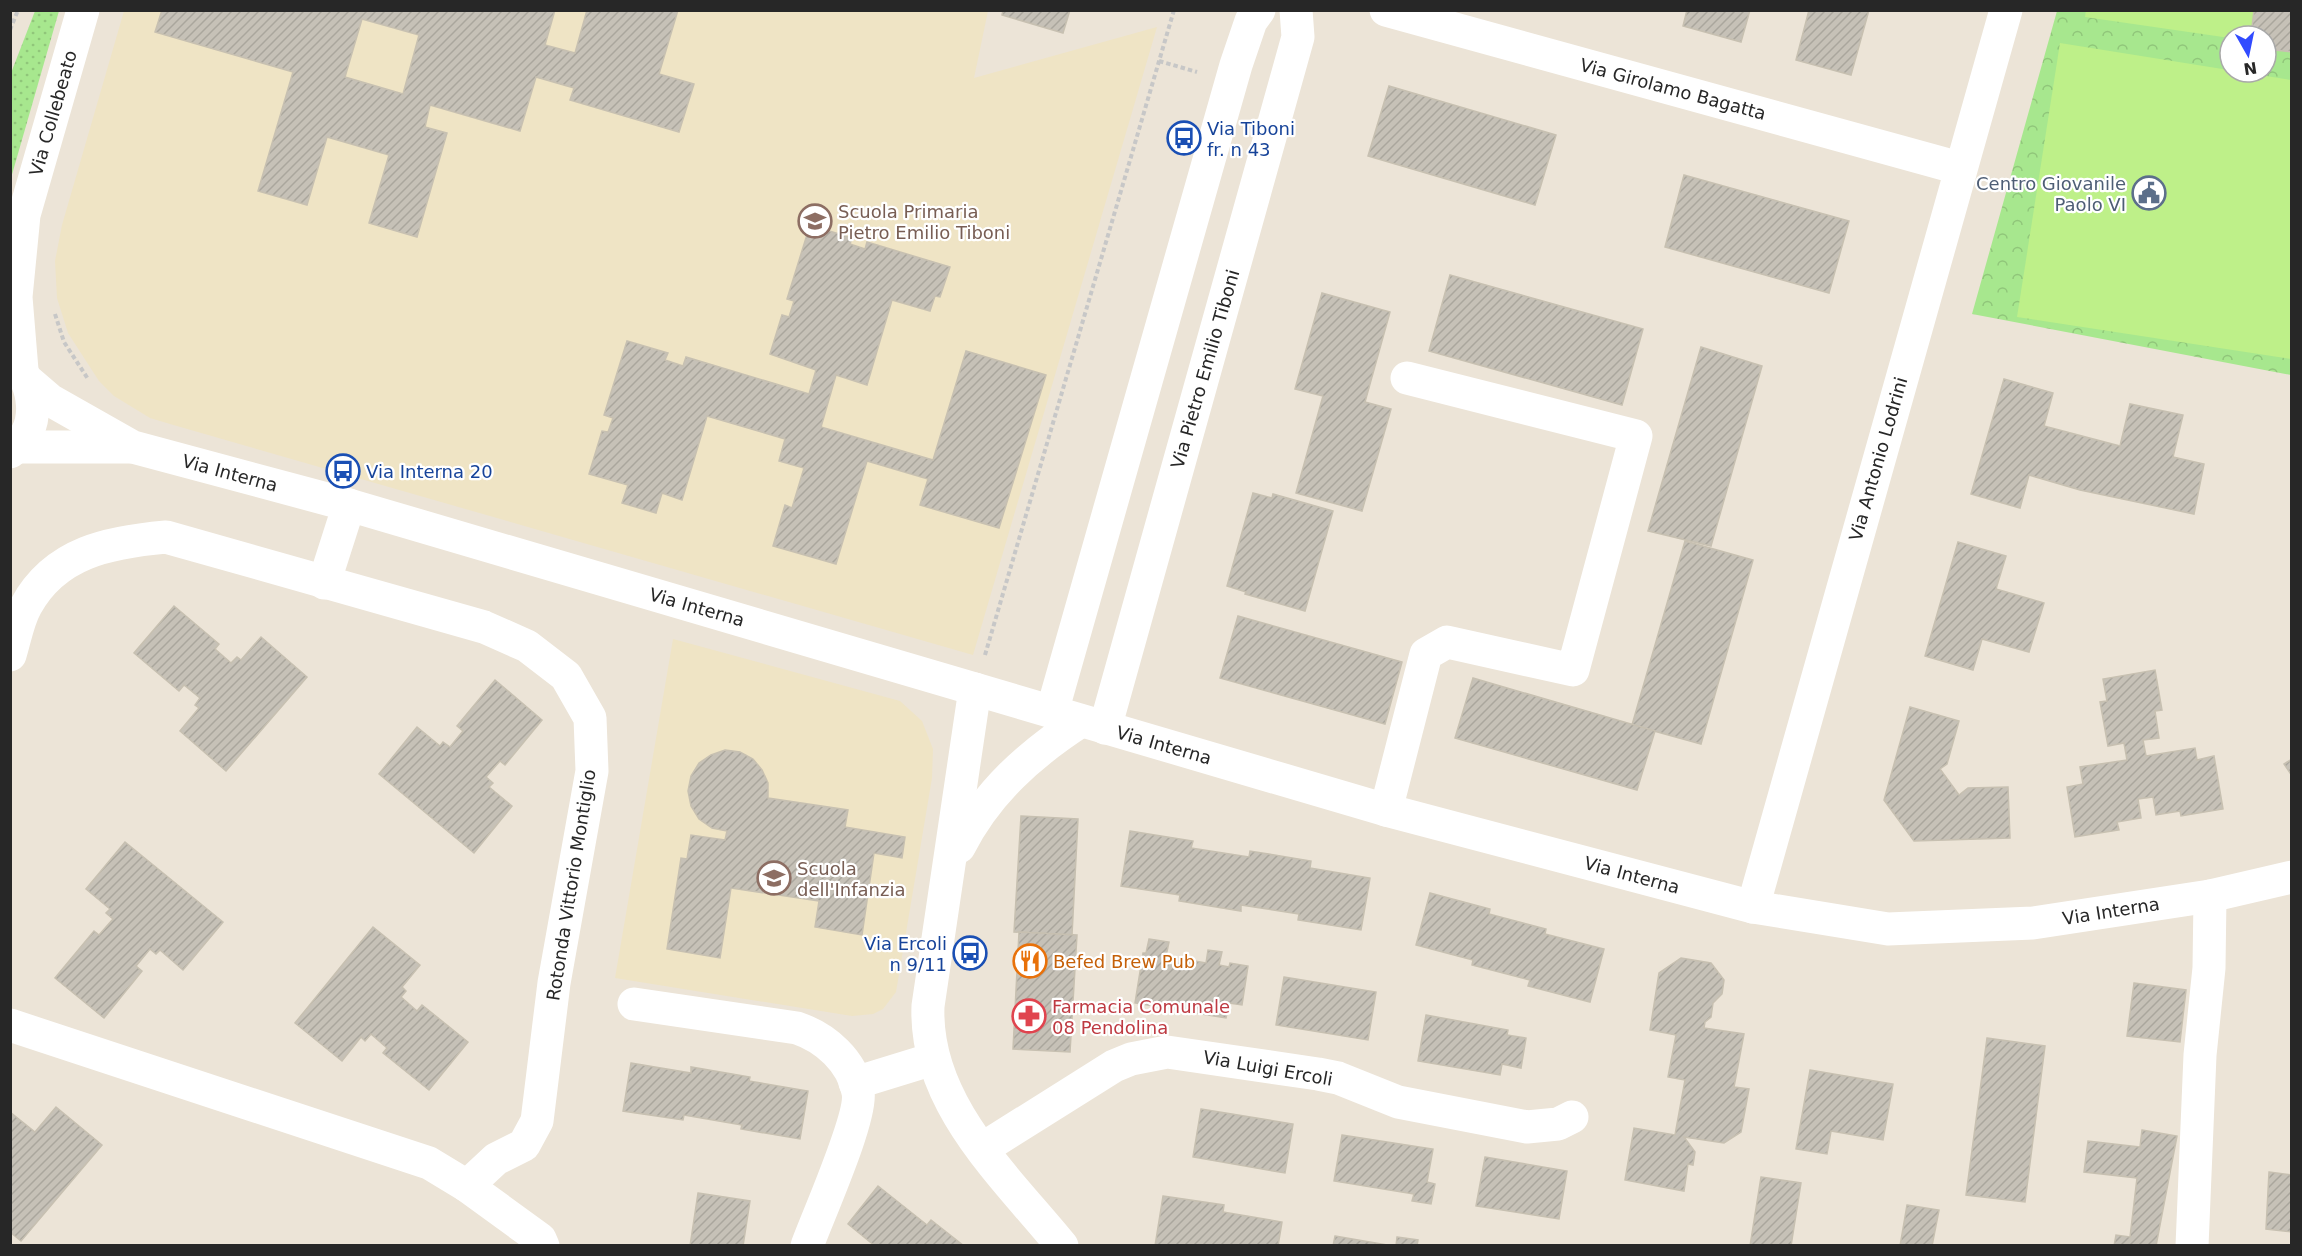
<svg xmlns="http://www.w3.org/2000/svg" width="2302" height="1256" viewBox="0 0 2302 1256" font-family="'DejaVu Sans',sans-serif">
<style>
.education{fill:#efe4c5}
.grass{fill:url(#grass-dots)}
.park{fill:url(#park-crowns);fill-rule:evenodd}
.pitch{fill:#bef089}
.building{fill:url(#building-hatch);stroke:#c7c0b1;stroke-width:1.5;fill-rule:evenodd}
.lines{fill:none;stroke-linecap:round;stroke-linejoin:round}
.path{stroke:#c7c7c7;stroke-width:4;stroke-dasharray:4.5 3;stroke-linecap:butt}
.street{stroke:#fff;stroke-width:33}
.secondary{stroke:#fff;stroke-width:33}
.labels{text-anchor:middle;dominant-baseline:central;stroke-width:4.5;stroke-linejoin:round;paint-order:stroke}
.street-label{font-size:18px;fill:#272727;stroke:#fff}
.transit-label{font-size:18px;fill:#164399;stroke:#fff;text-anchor:start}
.service-label{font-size:18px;fill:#4e5e75;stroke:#fff;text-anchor:end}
.education-label{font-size:18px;fill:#785e54;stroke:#fff;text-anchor:start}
.food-label{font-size:18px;fill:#c56008;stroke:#fff;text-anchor:start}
.health-label{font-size:18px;fill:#be3a42;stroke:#fff;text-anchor:start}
</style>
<defs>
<pattern id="grass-dots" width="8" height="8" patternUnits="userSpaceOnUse" patternTransform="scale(1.5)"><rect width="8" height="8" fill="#a7e78e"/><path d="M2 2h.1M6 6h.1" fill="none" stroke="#90c67a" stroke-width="1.8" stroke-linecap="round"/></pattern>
<pattern id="park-crowns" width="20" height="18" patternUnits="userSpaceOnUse" patternTransform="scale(1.5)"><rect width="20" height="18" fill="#a7e78e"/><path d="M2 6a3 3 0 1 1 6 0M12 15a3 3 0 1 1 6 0" fill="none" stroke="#90c67a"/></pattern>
<pattern id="building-hatch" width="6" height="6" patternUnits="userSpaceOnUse" patternTransform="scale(1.5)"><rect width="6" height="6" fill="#c6c1b7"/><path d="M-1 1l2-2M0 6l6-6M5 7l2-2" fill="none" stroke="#aaa69d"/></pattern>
</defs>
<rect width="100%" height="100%" fill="#ece4d7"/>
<g class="education">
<polygon points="124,11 988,11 974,78 1157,27 973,655 170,424 150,418 114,396 99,381 68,333 57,298 55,261 62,225"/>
<polygon points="673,639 900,701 922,721 933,749 932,778 896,992 883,1009 873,1014 852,1016 615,978"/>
</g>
<polygon class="grass" points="35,11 59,11 11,178 11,73"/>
<path class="park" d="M 2057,11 L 2291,11 L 2291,375 L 1972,314 ZM 2230,36 L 2266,36 L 2266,72 L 2230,72 Z"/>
<g class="pitch">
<polygon points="2086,10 2254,11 2251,36 2230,36 2230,38 2085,17"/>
<polygon points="2060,43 2291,80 2291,359 2017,317"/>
</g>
<g class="building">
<path d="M 162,10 L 555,10 L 545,45 L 575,53 L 587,10 L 678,10 L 659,74 L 694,84 L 679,132 L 570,100 L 574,88 L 536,77 L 520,131 L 430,105 L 425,127 L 447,133 L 417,237 L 369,223 L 389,155 L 327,137 L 307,205 L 258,191 L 293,72 L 155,32 ZM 362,19 L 419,35 L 403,94 L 345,77 Z"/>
<polygon points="1003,10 1070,10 1063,33 1002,15"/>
<polygon points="1687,10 1750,10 1741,42 1683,26"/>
<polygon points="1809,10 1869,10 1851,75 1796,60"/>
<polygon points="2254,10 2292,10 2292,52 2266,49 2266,36 2251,36"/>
<polygon points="1389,86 1556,135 1535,205 1368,156"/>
<polygon points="1684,175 1849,221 1829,293 1665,247"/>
<polygon points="810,225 852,238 850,244 865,249 867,242 950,267 940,297 935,296 930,311 892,300 867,385 836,375 821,427 933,460 966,351 1046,375 999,528 920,505 928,479 867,461 836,564 773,546 785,505 792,508 804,468 779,461 785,439 707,416 682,500 662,493 656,513 622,503 628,485 589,474 602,431 608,432 613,418 604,415 627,341 668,353 665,360 683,366 686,357 809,394 816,370 770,354 782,315 789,317 794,301 787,299"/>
<polygon points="1450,275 1643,329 1622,405 1429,351"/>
<polygon points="1322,293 1390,312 1365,402 1391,409 1362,511 1296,493 1323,396 1295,389"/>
<polygon points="1701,347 1762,366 1711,546 1648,531"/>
<polygon points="2004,379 2053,393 2044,426 2120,446 2130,404 2183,415 2173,457 2204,464 2194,514 2080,490 2029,475 2020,508 1971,494"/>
<polygon points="1253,493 1272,498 1273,494 1333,511 1305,611 1245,594 1246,592 1227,586"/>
<polygon points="1685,541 1753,560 1701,744 1632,725"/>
<polygon points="1958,542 2006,556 1996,589 2044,603 2029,652 1982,639 1973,670 1925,656"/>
<polygon points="174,606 219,644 215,649 231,663 237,657 241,660 261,637 307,677 226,771 180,731 199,708 195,705 200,698 184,685 179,691 134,653"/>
<polygon points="1238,616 1402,662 1385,724 1220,678"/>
<polygon points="2155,670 2162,710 2155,711 2159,738 2143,740 2146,756 2195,748 2197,760 2214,756 2223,809 2181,816 2180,811 2156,815 2153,797 2138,799 2141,818 2117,822 2119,830 2075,837 2067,787 2083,784 2080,767 2127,760 2124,743 2108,746 2100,702 2107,701 2103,679"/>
<polygon points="1473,678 1655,731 1637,790 1455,738"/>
<polygon points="495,680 542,720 505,765 500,761 486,777 493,783 489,787 512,806 474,853 379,774 417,727 440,746 443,742 450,747 463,731 457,726"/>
<polygon points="1910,707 1959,721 1947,764 1940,769 1959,795 1968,788 2008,787 2010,838 1914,841 1884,800"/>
<polygon points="725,750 740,752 753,759 762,770 768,783 768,798 848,810 845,827 905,837 902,858 874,853 862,935 815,927 819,901 731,888 720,958 667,949 681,858 687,859 691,835 725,840 727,831 712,828 699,819 691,806 688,791 691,776 699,763 711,755"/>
<polygon points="2292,759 2292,776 2284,764"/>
<polygon points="1021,816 1078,819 1072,935 1014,932"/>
<polygon points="1130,831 1193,841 1191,848 1249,857 1250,851 1311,861 1310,868 1370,878 1361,930 1298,920 1299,914 1241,905 1241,911 1179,901 1180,895 1121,886"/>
<polygon points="125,842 223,922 183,970 160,950 156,954 150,949 136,966 142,971 104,1018 55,978 94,931 99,935 113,919 106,913 110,909 86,889"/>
<polygon points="1430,893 1490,909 1489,914 1546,929 1545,934 1604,949 1590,1002 1528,986 1530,980 1472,965 1473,960 1416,945"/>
<polygon points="373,927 420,965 402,987 406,991 401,997 417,1011 422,1005 468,1042 429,1090 383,1053 387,1048 371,1034 365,1041 361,1037 342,1061 295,1023"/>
<polygon points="1019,932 1077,935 1070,1052 1013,1049"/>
<polygon points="1149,939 1169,942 1166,956 1206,963 1208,950 1222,952 1219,965 1229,967 1230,963 1248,966 1242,1005 1229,1003 1226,1018 1135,1003 1143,953 1146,953"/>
<polygon points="1681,958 1711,963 1724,980 1722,994 1713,1003 1711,1017 1705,1022 1704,1028 1744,1034 1734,1087 1749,1089 1741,1132 1724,1143 1684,1137 1695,1152 1693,1165 1688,1164 1684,1191 1625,1180 1634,1128 1675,1135 1685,1080 1668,1077 1676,1035 1650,1030 1659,973"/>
<polygon points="1284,977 1376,992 1368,1040 1276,1025"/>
<polygon points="2134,983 2186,990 2180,1042 2127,1036"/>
<polygon points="1426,1015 1508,1030 1507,1035 1526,1038 1521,1068 1502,1064 1500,1075 1418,1061"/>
<polygon points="1987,1038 2045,1046 2025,1202 1966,1195"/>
<polygon points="631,1063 691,1073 691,1067 750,1077 749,1081 808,1091 800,1139 741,1129 742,1125 684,1115 683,1120 623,1111"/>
<polygon points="1810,1070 1893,1084 1883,1140 1831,1131 1827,1154 1796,1149"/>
<polygon points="56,1107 102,1145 21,1241 10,1232 10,1112 35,1132"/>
<polygon points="1201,1109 1293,1124 1285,1173 1193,1157"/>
<polygon points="2142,1130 2177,1136 2156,1246 2114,1246 2116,1235 2130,1237 2137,1178 2084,1172 2088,1141 2140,1147"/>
<polygon points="1342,1135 1433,1149 1427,1182 1435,1184 1431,1204 1412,1201 1414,1194 1334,1181"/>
<polygon points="1485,1157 1567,1171 1559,1219 1476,1206"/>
<polygon points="2269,1172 2292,1175 2292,1232 2266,1229"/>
<polygon points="1761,1177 1801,1183 1791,1246 1750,1246"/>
<polygon points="878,1186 927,1225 931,1220 964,1246 875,1246 848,1224"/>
<polygon points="698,1193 750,1201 743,1246 690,1246"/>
<polygon points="1163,1196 1224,1205 1223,1212 1282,1222 1278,1246 1155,1246"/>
<polygon points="1907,1205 1939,1210 1932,1246 1900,1246"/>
<polygon points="1335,1236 1393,1246 1333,1246"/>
<polygon points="1397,1237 1418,1240 1417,1246 1396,1246"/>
</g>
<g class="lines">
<g class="path">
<polyline points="10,30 18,10"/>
<polyline points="1159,61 1197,72"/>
<polyline points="55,314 64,342 88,379"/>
<polyline points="985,655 1174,10"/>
</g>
<g class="street">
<polyline points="1386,10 1959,168"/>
<polyline points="29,382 50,400 133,447 349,505 1386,810 1753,907 1888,929 2033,923 2210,896 2292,877"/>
<polyline points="17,447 129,447"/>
<polyline points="324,583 349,505"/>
<path d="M 10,655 C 15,639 18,620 26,606 C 55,552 110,542 166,537 L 484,627 L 527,646 L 566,676 L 590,718 L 592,771 L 554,983 L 537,1121 L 524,1145 L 496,1159 L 467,1186"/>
<path d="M 975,689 L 928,1006 C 924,1103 1005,1176 1062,1246"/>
<polyline points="1052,712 1236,65 1251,21 1259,10"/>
<polyline points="1105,728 1298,37 1296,10"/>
<polyline points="1386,810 1426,654 1447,642 1573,670 1636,436 1407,378"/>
<path d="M 959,847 C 987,792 1030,754 1081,721"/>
<polyline points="1753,907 2006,10"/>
<path d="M 634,1004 L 797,1028 C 826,1038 852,1061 858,1092 C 863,1116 817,1218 807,1246"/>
<polyline points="10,1025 429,1163 467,1186 540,1239 543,1246"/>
<polyline points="855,1083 933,1059"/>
<polyline points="982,1149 1114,1066 1131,1059 1167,1052 1318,1074 1338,1078 1398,1102 1527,1127 1558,1124 1572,1117"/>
<polyline points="2192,1246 2200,1055 2209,968 2210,896"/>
</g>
<g class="secondary">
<path d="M 10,357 C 36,383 44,428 10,452"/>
<polyline points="22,370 16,297 24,215 83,10"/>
</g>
</g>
<defs>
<g id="bus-ring" transform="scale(1.725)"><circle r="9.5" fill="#fff" stroke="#1a4fb4" stroke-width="1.5"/><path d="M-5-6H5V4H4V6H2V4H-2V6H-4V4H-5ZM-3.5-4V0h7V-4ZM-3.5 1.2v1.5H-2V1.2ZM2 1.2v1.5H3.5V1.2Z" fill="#1a4fb4"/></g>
<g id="civic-ring" transform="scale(1.725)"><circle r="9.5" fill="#fff" stroke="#5c6f8a" stroke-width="1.5"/><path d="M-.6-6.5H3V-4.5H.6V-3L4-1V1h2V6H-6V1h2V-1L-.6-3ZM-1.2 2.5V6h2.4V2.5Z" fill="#5c6f8a"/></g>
<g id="school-ring" transform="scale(1.725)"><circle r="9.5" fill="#fff" stroke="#8d6e63" stroke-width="1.5"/><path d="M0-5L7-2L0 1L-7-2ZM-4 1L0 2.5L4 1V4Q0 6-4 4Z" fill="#8d6e63"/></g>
<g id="restaurant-ring" transform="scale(1.725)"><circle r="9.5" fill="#fff" stroke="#e8710a" stroke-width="1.5"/><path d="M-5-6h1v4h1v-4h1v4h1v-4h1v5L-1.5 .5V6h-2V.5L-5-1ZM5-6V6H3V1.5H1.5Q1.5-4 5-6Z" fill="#e8710a"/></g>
<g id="pharmacy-ring" transform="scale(1.725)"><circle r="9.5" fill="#fff" stroke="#e0444e" stroke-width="1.5"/><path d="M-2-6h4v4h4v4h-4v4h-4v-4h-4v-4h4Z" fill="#e0444e"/></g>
</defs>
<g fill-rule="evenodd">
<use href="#bus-ring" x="1184" y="138"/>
<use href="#civic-ring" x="2149" y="193"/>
<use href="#school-ring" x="815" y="221"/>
<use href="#bus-ring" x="343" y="471"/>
<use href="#school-ring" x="774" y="878"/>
<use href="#bus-ring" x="970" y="953"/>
<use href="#restaurant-ring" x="1030" y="961"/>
<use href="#pharmacy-ring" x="1029" y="1016"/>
</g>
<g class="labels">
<g class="street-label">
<text transform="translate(1673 89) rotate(15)">Via Girolamo Bagatta</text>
<text transform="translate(53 113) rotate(-74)">Via Collebeato</text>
<text transform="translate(1205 369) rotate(-74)">Via Pietro Emilio Tiboni</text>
<text transform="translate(1878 459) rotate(-74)">Via Antonio Lodrini</text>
<text transform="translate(230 473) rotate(15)">Via Interna</text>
<text transform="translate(697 607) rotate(16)">Via Interna</text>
<text transform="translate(1164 745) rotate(16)">Via Interna</text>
<text transform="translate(1632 875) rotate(15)">Via Interna</text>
<text transform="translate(571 885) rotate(-81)">Rotonda Vittorio Montiglio</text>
<text transform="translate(2111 911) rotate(-9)">Via Interna</text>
<text transform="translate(1268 1068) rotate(10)">Via Luigi Ercoli</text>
</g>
<g class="transit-label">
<text x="1207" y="128">Via Tiboni<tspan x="1207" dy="21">fr. n 43</tspan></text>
<text x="366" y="471">Via Interna 20</text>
<text x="947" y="943" text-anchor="end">Via Ercoli<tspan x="947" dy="21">n 9/11</tspan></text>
</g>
<g class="service-label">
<text x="2126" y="183">Centro Giovanile<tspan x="2126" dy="21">Paolo VI</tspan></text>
</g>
<g class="education-label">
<text x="838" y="211">Scuola Primaria<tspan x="838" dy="21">Pietro Emilio Tiboni</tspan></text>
<text x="797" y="868">Scuola<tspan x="797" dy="21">dell'Infanzia</tspan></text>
</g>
<g class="food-label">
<text x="1053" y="961">Befed Brew Pub</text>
</g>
<g class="health-label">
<text x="1052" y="1006">Farmacia Comunale<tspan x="1052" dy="21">08 Pendolina</tspan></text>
</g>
</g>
<rect width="2302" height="1256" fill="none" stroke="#272727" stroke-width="24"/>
<g transform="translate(2248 54) rotate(171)"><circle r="28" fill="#ffffff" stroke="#a9a9a9" stroke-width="1.5"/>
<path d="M0-4.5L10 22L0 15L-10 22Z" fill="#314bff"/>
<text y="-9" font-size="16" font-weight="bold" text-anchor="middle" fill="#272727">N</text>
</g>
</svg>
